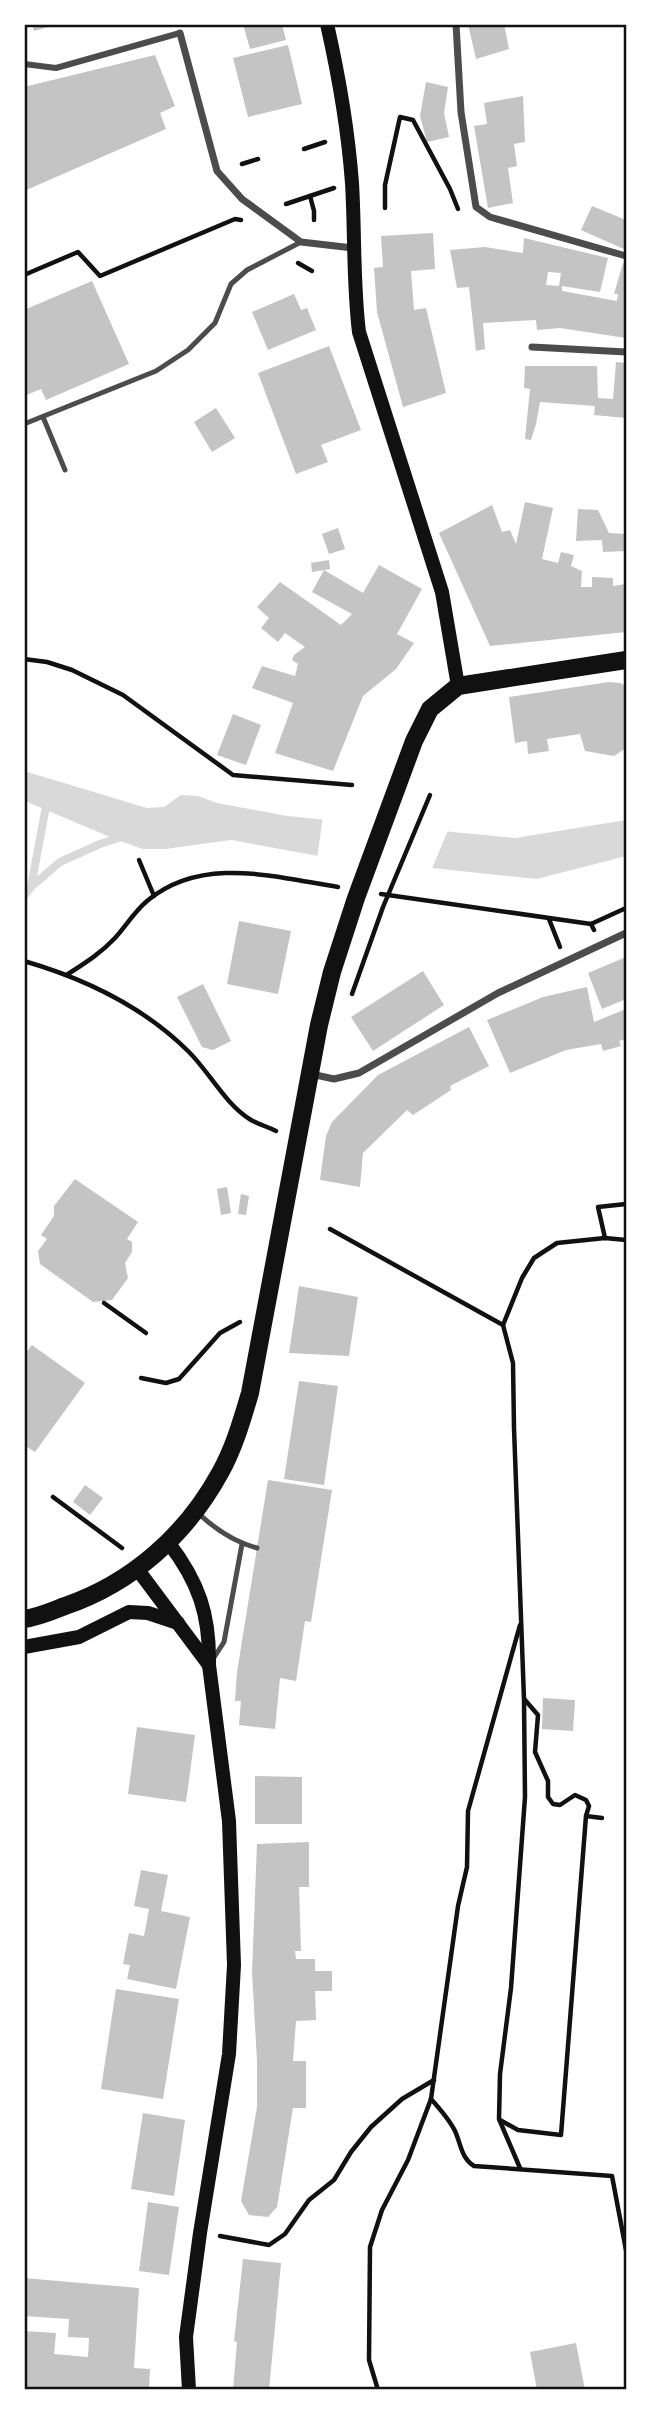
<svg xmlns="http://www.w3.org/2000/svg" width="651" height="2414" viewBox="0 0 651 2414" font-family="'DM Sans',sans-serif">
<style>
.water{fill:#d9d9d9}
.pier{fill:#fff}
.lines{fill:none;stroke-linecap:round;stroke-linejoin:round}
.stream{stroke:#d9d9d9;stroke-width:8}
.building{fill:#c4c4c4;fill-rule:evenodd}
.path{stroke:#111;stroke-width:4.5}
.service{stroke:#4c4c4c;stroke-width:5}
.pedestrian{stroke:#4c4c4c;stroke-width:6}
.minor{stroke:#4c4c4c;stroke-width:7}
.secondary{stroke:#111;stroke-width:14}
.primary{stroke:#111;stroke-width:18}
.neatline{fill:none;stroke:#111;stroke-width:2.5}
</style>
<rect width="100%" height="100%" fill="#fff"/>
<polygon class="water" points="24,771 147,808 164,807 181,795 198,796 217,803 287,816 515,838 626,820 626,856 537,879 318,856 231,840 165,849 143,849 117,840 25,801"/>
<polygon class="pier" points="323,816 449,828 431,871 317,859"/>
<g class="lines">
<g class="stream">
<polyline points="31,887 60,862 100,844 122,837"/>
<polyline points="24,896 31,887 47,801"/>
</g>
</g>
<g class="building">
<polygon points="32,24 56,24 56,25 34,31"/>
<polygon points="243,24 282,24 286,40 250,49"/>
<polygon points="468,24 504,24 509,49 476,59"/>
<polygon points="288,45 302,104 248,117 233,58"/>
<polygon points="155,55 175,106 160,113 166,129 24,191 24,87"/>
<polygon points="426,82 448,87 444,113 449,137 427,142 420,116"/>
<polygon points="523,96 525,142 514,144 517,166 508,168 513,203 488,208 474,126 487,124 484,103"/>
<polygon points="592,206 626,220 626,250 581,230"/>
<polygon points="433,233 435,269 411,271 414,310 426,308 446,393 403,407 377,312 374,268 383,267 381,236"/>
<path d="M 524,238 L 608,258 L 600,292 L 562,286 L 562,291 L 617,301 L 618,294 L 614,294 L 623,263 L 626,264 L 626,338 L 560,328 L 537,330 L 536,320 L 483,323 L 485,349 L 476,351 L 469,287 L 457,288 L 450,250 L 485,247 L 523,253 ZM 548,272 L 561,273 L 559,286 L 546,285 Z"/>
<polygon points="92,281 129,364 46,400 41,389 24,396 24,310"/>
<polygon points="294,294 301,310 307,308 316,330 268,350 252,312"/>
<polygon points="329,346 361,430 321,445 328,462 296,474 258,373"/>
<polygon points="616,362 626,363 626,418 594,415 595,406 540,402 536,424 531,440 525,439 530,389 524,388 525,366 597,366 598,398 613,399"/>
<polygon points="216,408 235,438 212,452 194,422"/>
<polygon points="525,502 553,508 542,559 558,563 561,552 574,555 571,566 582,571 581,587 592,587 592,577 613,578 613,586 626,584 626,632 490,646 439,533 492,505 502,532 510,530 516,544"/>
<polygon points="578,509 598,510 609,533 626,534 626,551 603,552 602,540 576,541"/>
<polygon points="338,528 345,549 329,554 322,534"/>
<polygon points="329,560 330,569 312,572 311,563"/>
<polygon points="379,565 422,589 397,634 414,643 396,669 363,696 333,771 275,753 293,703 252,688 262,666 295,676 298,664 292,660 294,655 305,647 285,633 278,642 261,628 269,618 257,607 280,582 341,625 352,614 312,592 324,570 363,593"/>
<polygon points="609,682 621,683 626,687 626,748 614,756 585,751 580,734 547,739 549,751 528,754 527,741 515,743 509,697"/>
<polygon points="233,714 261,725 246,765 217,755"/>
<polygon points="239,921 291,931 278,994 227,984"/>
<polygon points="626,957 626,999 602,1009 588,973"/>
<polygon points="423,971 444,1005 373,1051 351,1017"/>
<polygon points="203,984 231,1041 213,1050 202,1047 177,997"/>
<polygon points="587,987 594,1022 626,1009 626,1039 619,1041 621,1046 603,1051 601,1044 566,1050 510,1073 487,1020 543,997"/>
<polygon points="469,1027 489,1066 450,1086 451,1090 413,1115 407,1110 363,1153 360,1187 320,1180 326,1136 332,1122 378,1075"/>
<polygon points="75,1179 138,1222 127,1239 132,1242 132,1252 125,1263 128,1278 112,1300 93,1302 40,1264 38,1251 47,1239 41,1235 54,1216 54,1206"/>
<polygon points="227,1187 231,1213 221,1215 217,1189"/>
<polygon points="241,1194 249,1196 246,1215 238,1214"/>
<polygon points="299,1286 358,1297 349,1356 289,1353"/>
<polygon points="32,1345 85,1383 35,1452 24,1445 24,1355"/>
<polygon points="299,1381 338,1386 324,1485 284,1479"/>
<polygon points="268,1480 332,1490 311,1622 305,1621 296,1681 280,1678 275,1729 239,1725 241,1701 235,1701 237,1672"/>
<polygon points="85,1485 103,1498 90,1515 73,1502"/>
<polygon points="543,1698 575,1700 573,1731 542,1729"/>
<polygon points="137,1727 195,1735 186,1802 128,1794"/>
<polygon points="255,1776 302,1777 302,1824 255,1824"/>
<polygon points="309,1842 309,1887 299,1887 301,1951 295,1951 296,1959 315,1959 315,1971 332,1971 332,1991 315,1991 316,2020 296,2021 293,2061 306,2061 306,2108 293,2108 277,2207 268,2217 249,2215 241,2201 257,2107 257,2061 252,1972 257,1844"/>
<polygon points="141,1870 168,1875 161,1911 190,1917 176,1989 127,1979 130,1965 123,1964 129,1933 144,1936 149,1909 134,1906"/>
<polygon points="116,1989 179,1999 163,2099 101,2089"/>
<polygon points="143,2113 185,2120 174,2196 131,2189"/>
<polygon points="148,2202 179,2207 169,2275 139,2271"/>
<polygon points="243,2259 281,2263 269,2390 233,2390 237,2342 234,2341"/>
<polygon points="24,2278 139,2288 134,2368 150,2369 149,2390 24,2390 24,2331 56,2333 54,2354 88,2357 89,2338 68,2337 69,2319 24,2316"/>
<polygon points="576,2343 585,2390 537,2390 530,2352"/>
</g>
<g class="lines">
<g class="path">
<polyline points="304,149 325,142"/>
<polyline points="242,164 258,159"/>
<polyline points="310,196 314,211 314,220"/>
<polyline points="286,204 334,188"/>
<polyline points="385,208 385,185 400,117 413,120 450,189 458,209"/>
<polyline points="298,263 312,271"/>
<polyline points="24,275 78,252 100,276 235,219 241,220"/>
<polyline points="24,659 47,662 72,670 123,695 233,775 352,785"/>
<polyline points="139,860 154,896"/>
<polyline points="381,894 591,924 594,930"/>
<polyline points="549,919 560,947"/>
<polyline points="591,924 626,908"/>
<path d="M 24,961 C 86,979 143,1006 189,1052 C 210,1073 225,1104 251,1120 C 258,1124 268,1127 276,1131"/>
<path d="M 68,974 C 85,963 101,953 115,938 C 126,926 134,912 147,901 C 202,855 274,877 338,887"/>
<polyline points="352,994 383,907 430,795"/>
<polyline points="330,1229 503,1325"/>
<polyline points="605,1238 598,1207 626,1204"/>
<polyline points="104,1303 146,1333"/>
<polyline points="141,1378 166,1383 179,1379 220,1333 240,1322"/>
<polyline points="53,1497 122,1548"/>
<polyline points="586,1816 602,1818"/>
<path d="M 431,2099 C 440,2109 449,2119 455,2131 C 461,2144 461,2158 474,2166 L 612,2176 L 626,2250"/>
<polyline points="500,2120 518,2130 561,2135 586,1816 589,1806 586,1800 575,1795 560,1805 553,1804 548,1797 548,1781 535,1752 538,1715 525,1700"/>
<polyline points="520,2168 499,2119 500,2074 511,1988 525,1797 524,1699 514,1428 513,1363 503,1325 522,1278 534,1258 557,1243 605,1238 626,1240"/>
<polyline points="220,2236 269,2245 285,2234 309,2200 334,2180 351,2152 371,2127 402,2099 434,2080"/>
<polyline points="378,2390 369,2360 370,2247 382,2210 408,2160 431,2099 458,1906 467,1867 468,1811 520,1625"/>
</g>
<g class="service">
<polyline points="43,417 65,470"/>
<polyline points="24,424 156,371 188,350 215,323 231,284 247,270 301,242"/>
<path d="M 198,1513 C 216,1530 234,1542 257,1548"/>
<polyline points="213,1659 224,1642 242,1544"/>
</g>
<polyline class="pedestrian" points="24,64 56,68 180,33"/>
<g class="minor">
<polyline points="456,24 461,112 476,207 490,217 626,256"/>
<polyline points="180,33 217,171 242,199 301,242 353,248"/>
<polyline points="532,347 626,352"/>
<polyline points="311,1074 334,1079 359,1073 498,993 626,933"/>
</g>
<g class="secondary">
<path d="M 327,24 C 339,77 348,129 352,183 C 355,233 353,283 359,332 L 442,592 L 458,686"/>
<path d="M 168,1542 C 199,1582 210,1615 209,1665 L 229,1821 L 234,1965 L 229,2054 L 200,2233 L 186,2337 L 189,2390"/>
<polyline points="138,1570 209,1665"/>
<polyline points="24,1647 79,1637 129,1612 148,1613 178,1623"/>
</g>
<path class="primary" d="M 24,1619 C 39,1617 52,1611 65,1606 C 132,1583 186,1535 220,1473 C 234,1448 242,1420 250,1393 L 319,1025 L 332,972 L 356,898 L 414,741 L 430,709 L 458,686 L 626,660"/>
</g>
<rect width="651" height="2414" fill="none" stroke="#ffffff" stroke-width="52"/>
<rect x="26" y="26" width="599" height="2362" class="neatline"/>
</svg>
